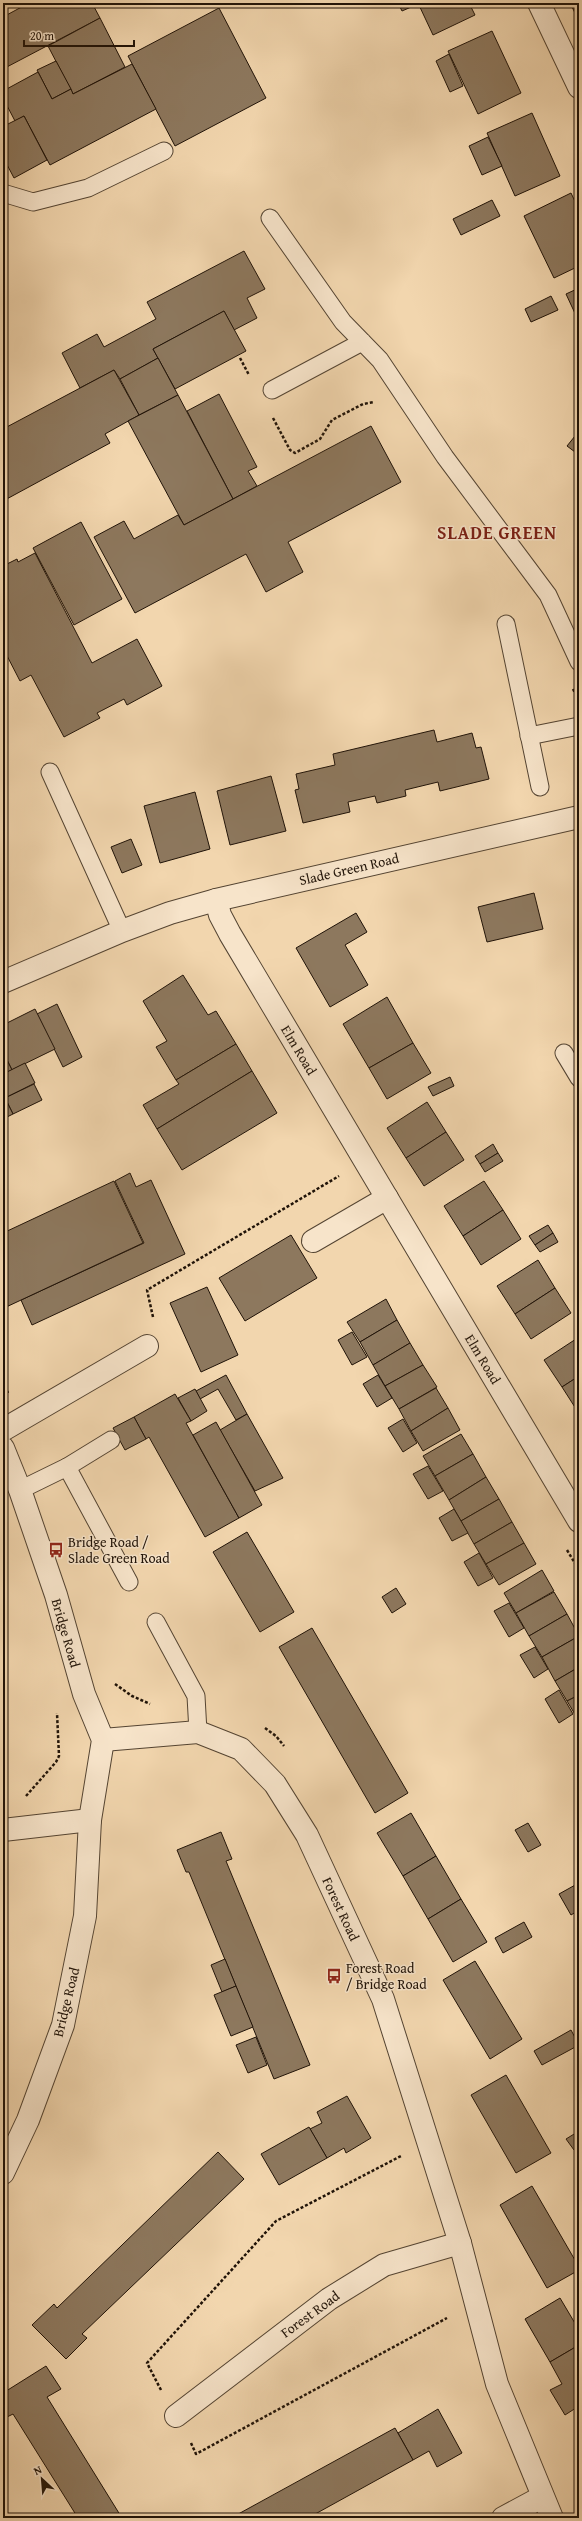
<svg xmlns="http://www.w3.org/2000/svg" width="582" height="2521" viewBox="0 0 582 2521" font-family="'Gentium Book Plus',serif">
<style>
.building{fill:#8d785e;stroke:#201308}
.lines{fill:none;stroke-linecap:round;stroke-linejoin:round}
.service-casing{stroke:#544432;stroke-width:19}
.minor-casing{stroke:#544432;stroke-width:24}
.tertiary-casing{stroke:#544432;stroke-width:24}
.path{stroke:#201308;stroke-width:2.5;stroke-dasharray:3 2;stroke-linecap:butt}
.service{stroke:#f7e4ca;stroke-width:17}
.minor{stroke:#f7e4ca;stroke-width:22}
.tertiary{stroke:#f7e4ca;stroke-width:22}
.labels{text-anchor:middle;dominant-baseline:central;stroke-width:3;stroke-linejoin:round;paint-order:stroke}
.street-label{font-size:14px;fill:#201308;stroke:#f7e4ca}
.poi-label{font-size:14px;fill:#201308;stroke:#f7e4ca;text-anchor:start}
.district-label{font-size:18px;font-weight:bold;letter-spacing:1px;fill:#7a1f14;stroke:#f7e4ca}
</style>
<rect width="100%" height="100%" fill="#f2d6ae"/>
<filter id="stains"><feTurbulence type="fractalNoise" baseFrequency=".005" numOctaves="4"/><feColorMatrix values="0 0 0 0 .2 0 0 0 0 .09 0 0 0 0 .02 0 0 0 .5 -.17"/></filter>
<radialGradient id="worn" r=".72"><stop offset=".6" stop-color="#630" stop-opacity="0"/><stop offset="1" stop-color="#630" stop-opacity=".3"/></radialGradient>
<g class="building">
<polygon points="29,3 92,3 100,18 3,69 3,17"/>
<polygon points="398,3 418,3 418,4 402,11"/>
<polygon points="469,3 475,15 433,35 418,3"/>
<polygon points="570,3 579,3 579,21"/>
<polygon points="219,8 266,98 175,146 128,56"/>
<polygon points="100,18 125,67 73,94 48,46"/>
<polygon points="492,31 521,93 478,114 448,51"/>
<polygon points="449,54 463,86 450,92 436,61"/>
<polygon points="56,61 71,89 52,99 37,70"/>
<polygon points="132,64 156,109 50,165 24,116 15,121 3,98 3,91 38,72 52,99 71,89 73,94"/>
<polygon points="532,113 560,176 515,196 487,133"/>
<polygon points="24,116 47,160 14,178 3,157 3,119 6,125"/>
<polygon points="488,137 502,166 482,175 469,146"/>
<polygon points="571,193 579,210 579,266 554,278 524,216"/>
<polygon points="492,200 500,216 461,235 453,219"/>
<polygon points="244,251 265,289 247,298 257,318 234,330 224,311 153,349 158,358 120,379 114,370 80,388 62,353 97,334 104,347 156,319 147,302"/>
<polygon points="579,288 579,322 566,294"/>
<polygon points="551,296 558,310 531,322 525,309"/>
<polygon points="224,311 246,351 175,389 153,349"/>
<polygon points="158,358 178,395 139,415 120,379"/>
<polygon points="114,370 139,415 105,434 110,443 3,501 3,429"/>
<polygon points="219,394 257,467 248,471 257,486 233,499 187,411"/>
<polygon points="178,395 233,499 184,525 128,421"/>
<polygon points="371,426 401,482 288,542 303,572 266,592 246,554 135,613 94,537 124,521 134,539 178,515 184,525"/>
<polygon points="579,431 579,455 567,446"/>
<polygon points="81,522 122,599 74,625 33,548"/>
<polygon points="35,553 92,663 137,639 162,686 127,705 124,699 97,713 100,718 64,737 31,675 20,681 3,648 3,644 6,643 3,637 3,566 17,559 18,562"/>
<polygon points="434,730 437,742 472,733 476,748 481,747 489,779 440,791 438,782 405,790 406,796 377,803 375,796 348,802 350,812 303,823 295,790 299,789 296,774 335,765 333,754"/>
<polygon points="271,776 286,831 230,845 217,791"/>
<polygon points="195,792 210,849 160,863 144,806"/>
<polygon points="131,839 142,865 122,873 111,847"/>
<polygon points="534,893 543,929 487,942 478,907"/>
<polygon points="356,913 367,932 345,945 368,985 330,1007 296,948"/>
<polygon points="183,975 208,1015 216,1011 236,1044 176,1080 156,1047 167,1041 143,1001"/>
<polygon points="387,997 413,1043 369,1068 343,1024"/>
<polygon points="57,1004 82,1057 63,1067 37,1014"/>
<polygon points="35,1009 55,1049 12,1070 3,1052 3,1025"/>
<polygon points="413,1043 431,1073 387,1099 369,1068"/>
<polygon points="236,1044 252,1071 157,1129 143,1105 179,1084 176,1080"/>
<polygon points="3,1052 12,1070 3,1074"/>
<polygon points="25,1063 35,1083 5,1098 3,1074"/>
<polygon points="252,1071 277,1113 182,1170 157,1129"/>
<polygon points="450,1077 454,1086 433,1096 428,1087"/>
<polygon points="34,1084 42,1100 13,1114 5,1098"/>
<polygon points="3,1094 13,1114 3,1119"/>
<polygon points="427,1102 446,1132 406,1158 387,1128"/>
<polygon points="446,1132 464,1160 424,1186 406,1158"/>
<polygon points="493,1144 498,1153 480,1164 475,1156"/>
<polygon points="498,1153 503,1161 485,1172 480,1164"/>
<polygon points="130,1173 136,1187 151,1180 185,1254 32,1325 21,1300 144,1243 115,1181"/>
<polygon points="114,1181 143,1243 4,1308 3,1233"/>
<polygon points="484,1181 503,1210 463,1236 444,1206"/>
<polygon points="503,1210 521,1239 481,1265 463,1236"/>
<polygon points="548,1225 553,1233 535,1245 529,1236"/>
<polygon points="553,1233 558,1242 540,1252 535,1245"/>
<polygon points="291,1235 317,1278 245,1321 219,1278"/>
<polygon points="538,1260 555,1288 515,1314 497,1286"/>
<polygon points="207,1287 238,1355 201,1372 170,1303"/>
<polygon points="555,1288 571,1313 531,1339 515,1314"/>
<polygon points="386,1299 397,1320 360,1342 347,1322"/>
<polygon points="397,1320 410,1343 373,1365 360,1342"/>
<polygon points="352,1332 367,1357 352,1365 338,1340"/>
<polygon points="579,1337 579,1376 562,1387 544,1360"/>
<polygon points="410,1343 423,1365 385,1386 373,1365"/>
<polygon points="423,1365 437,1387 399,1409 385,1386"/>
<polygon points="226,1375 247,1414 236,1420 218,1389 200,1399 196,1391"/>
<polygon points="378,1375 392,1398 377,1407 363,1384"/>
<polygon points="579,1376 579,1411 578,1412 562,1387"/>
<polygon points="436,1388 448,1408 411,1431 399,1409"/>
<polygon points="195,1389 207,1411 191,1421 178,1398"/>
<polygon points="175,1394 191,1421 186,1423 239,1518 205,1537 149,1437 146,1439 134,1417"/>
<polygon points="448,1408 460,1430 423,1451 411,1431"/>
<polygon points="247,1414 283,1478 255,1491 220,1430"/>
<polygon points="134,1417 146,1439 125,1450 113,1428"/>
<polygon points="403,1419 417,1443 403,1452 388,1428"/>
<polygon points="216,1422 262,1505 239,1518 193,1435"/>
<polygon points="461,1434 473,1454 435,1476 423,1456"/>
<polygon points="473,1454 486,1477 449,1500 435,1476"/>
<polygon points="428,1466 443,1491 428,1499 413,1474"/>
<polygon points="486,1477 499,1499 461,1521 449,1500"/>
<polygon points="499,1499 512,1522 474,1544 461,1521"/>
<polygon points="454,1509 468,1533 452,1541 439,1518"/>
<polygon points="512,1522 524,1543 486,1564 474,1544"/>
<polygon points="247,1532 294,1612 260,1632 213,1552"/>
<polygon points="524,1543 536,1564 499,1585 486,1564"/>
<polygon points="479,1553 493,1578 478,1586 464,1562"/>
<polygon points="542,1570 554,1591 516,1613 504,1593"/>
<polygon points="396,1588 406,1604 392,1613 382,1597"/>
<polygon points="554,1592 567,1614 529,1636 516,1613"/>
<polygon points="509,1603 524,1628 509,1637 494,1611"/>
<polygon points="567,1614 579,1636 542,1657 529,1636"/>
<polygon points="312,1628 408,1793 375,1813 279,1647"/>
<polygon points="579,1636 579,1667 555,1681 542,1657"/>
<polygon points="535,1647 548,1669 534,1678 520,1655"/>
<polygon points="579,1667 579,1695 567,1701 555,1681"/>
<polygon points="559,1690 573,1714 559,1723 545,1699"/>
<polygon points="579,1695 579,1721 567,1701"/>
<polygon points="411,1813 436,1856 403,1876 377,1833"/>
<polygon points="528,1823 541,1845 528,1852 515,1830"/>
<polygon points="221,1832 232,1859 226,1861 310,2065 274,2079 189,1872 186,1872 177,1850"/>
<polygon points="436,1856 461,1899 428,1919 403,1876"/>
<polygon points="577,1884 579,1910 571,1915 559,1894"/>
<polygon points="461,1899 487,1942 453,1962 428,1919"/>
<polygon points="524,1922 532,1937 503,1953 495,1938"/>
<polygon points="225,1959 236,1986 222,1992 211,1965"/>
<polygon points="475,1961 522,2039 490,2059 443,1980"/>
<polygon points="236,1986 253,2027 231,2036 214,1995"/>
<polygon points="571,2030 579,2045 542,2065 534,2051"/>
<polygon points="256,2037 267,2065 248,2073 236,2045"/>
<polygon points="506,2075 551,2153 516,2173 471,2095"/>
<polygon points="347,2096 371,2138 346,2153 344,2148 327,2158 310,2129 322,2123 317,2112"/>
<polygon points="309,2127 327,2158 279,2185 261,2154"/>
<polygon points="579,2131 579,2147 574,2150 566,2139"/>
<polygon points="218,2152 244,2179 82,2334 87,2338 66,2359 32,2325 54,2304 57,2308"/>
<polygon points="532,2186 579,2267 579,2270 547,2288 500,2205"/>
<polygon points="560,2298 579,2330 579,2345 550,2362 525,2319"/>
<polygon points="579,2345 579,2406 565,2415 550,2390 562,2384 550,2362"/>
<polygon points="46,2366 61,2389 47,2397 122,2518 78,2518 13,2414 3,2419 3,2393"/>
<polygon points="438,2409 462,2453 437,2467 429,2451 413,2460 398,2433"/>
<polygon points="395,2428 413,2460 308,2518 231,2518"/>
</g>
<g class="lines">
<g class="service-casing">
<g id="service">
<polyline points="3,193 33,202 88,188 164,151"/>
<polyline points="270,218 343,322 380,360 445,457 548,595 579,662"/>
<polyline points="272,390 362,342"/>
<polyline points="506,624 540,787"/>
<polyline points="529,736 579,726"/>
<polyline points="50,772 122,931"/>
<polyline points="564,1053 579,1078"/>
<polyline points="67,1467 111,1440"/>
<polyline points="20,1490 67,1467 129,1582"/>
<polyline points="156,1622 196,1696 198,1732"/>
</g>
</g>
<g class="minor-casing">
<g id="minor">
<polyline points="539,3 579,87"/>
<polyline points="216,900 220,915 230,934 579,1521"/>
<polyline points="313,1241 387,1198"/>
<polyline points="3,1430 147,1346"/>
<polyline points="103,1740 198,1732 241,1749 275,1784 307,1835 383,1999 460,2243 497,2384 552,2518"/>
<polyline points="3,1830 90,1820"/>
<polyline points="176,2416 329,2299 384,2265 460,2243"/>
<polyline points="503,2518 542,2497"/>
</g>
</g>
<g class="tertiary-casing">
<g id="tertiary">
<polyline points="3,982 122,931 170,913 216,900 579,817"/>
<polyline points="3,1448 20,1490 56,1595 84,1694 103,1740 90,1820 85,1916 63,2025 28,2120 3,2173"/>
</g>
</g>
<g class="path">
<polyline points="240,358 249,375"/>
<polyline points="273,418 290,450 295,453 320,439 332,420 363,404 374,402"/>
<polyline points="573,689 578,699"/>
<polyline points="153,1317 147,1290 339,1176"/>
<polyline points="3,1382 8,1393"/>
<polyline points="567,1550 579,1570"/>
<polyline points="115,1684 132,1696 150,1704"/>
<polyline points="265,1728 276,1736 284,1746"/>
<polyline points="26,1796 56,1762 59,1756 57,1713"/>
<polyline points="161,2390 147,2363 276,2221 401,2156"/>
<polyline points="191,2443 196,2454 447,2318"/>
</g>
<use href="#service" class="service"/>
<use href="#minor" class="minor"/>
<use href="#tertiary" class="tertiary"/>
</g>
<defs>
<g id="bus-bare" transform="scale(1.2)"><path d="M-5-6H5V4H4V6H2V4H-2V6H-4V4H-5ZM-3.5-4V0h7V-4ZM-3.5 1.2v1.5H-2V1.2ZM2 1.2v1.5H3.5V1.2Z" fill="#8f2418" stroke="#f7e4ca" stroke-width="2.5" paint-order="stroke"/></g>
</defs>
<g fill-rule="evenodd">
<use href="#bus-bare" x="56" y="1550"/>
<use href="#bus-bare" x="334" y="1976"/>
</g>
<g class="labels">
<g class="street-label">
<text transform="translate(349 869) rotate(-13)">Slade Green Road</text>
<text transform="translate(299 1050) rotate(59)">Elm Road</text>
<text transform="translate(483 1359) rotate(59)">Elm Road</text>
<text transform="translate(66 1633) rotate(74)">Bridge Road</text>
<text transform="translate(341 1909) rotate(65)">Forest Road</text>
<text transform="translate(66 2002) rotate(-76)">Bridge Road</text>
<text transform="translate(310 2314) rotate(-36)">Forest Road</text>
</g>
<g class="poi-label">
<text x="68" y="1542">Bridge Road /<tspan x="68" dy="16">Slade Green Road</tspan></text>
<text x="346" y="1968">Forest Road<tspan x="346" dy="16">/ Bridge Road</tspan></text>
</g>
<g class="district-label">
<text x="497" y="532">SLADE GREEN</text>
</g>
</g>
<rect width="582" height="2521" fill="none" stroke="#f2d6ae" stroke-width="16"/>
<rect x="4" y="4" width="574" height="2513" fill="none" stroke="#201308" stroke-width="2"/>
<rect x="8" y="8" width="566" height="2505" fill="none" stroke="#201308"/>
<g transform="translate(42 2479) rotate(334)" stroke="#f7e4ca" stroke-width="3" paint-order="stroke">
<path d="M0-3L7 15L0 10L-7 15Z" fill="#201308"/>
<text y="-6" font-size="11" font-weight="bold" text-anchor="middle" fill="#201308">N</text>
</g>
<path d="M24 40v6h110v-6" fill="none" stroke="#201308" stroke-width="2"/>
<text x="30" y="40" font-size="12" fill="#201308" stroke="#f7e4ca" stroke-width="3" paint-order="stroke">20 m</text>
<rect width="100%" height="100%" filter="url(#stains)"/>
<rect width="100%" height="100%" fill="url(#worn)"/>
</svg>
